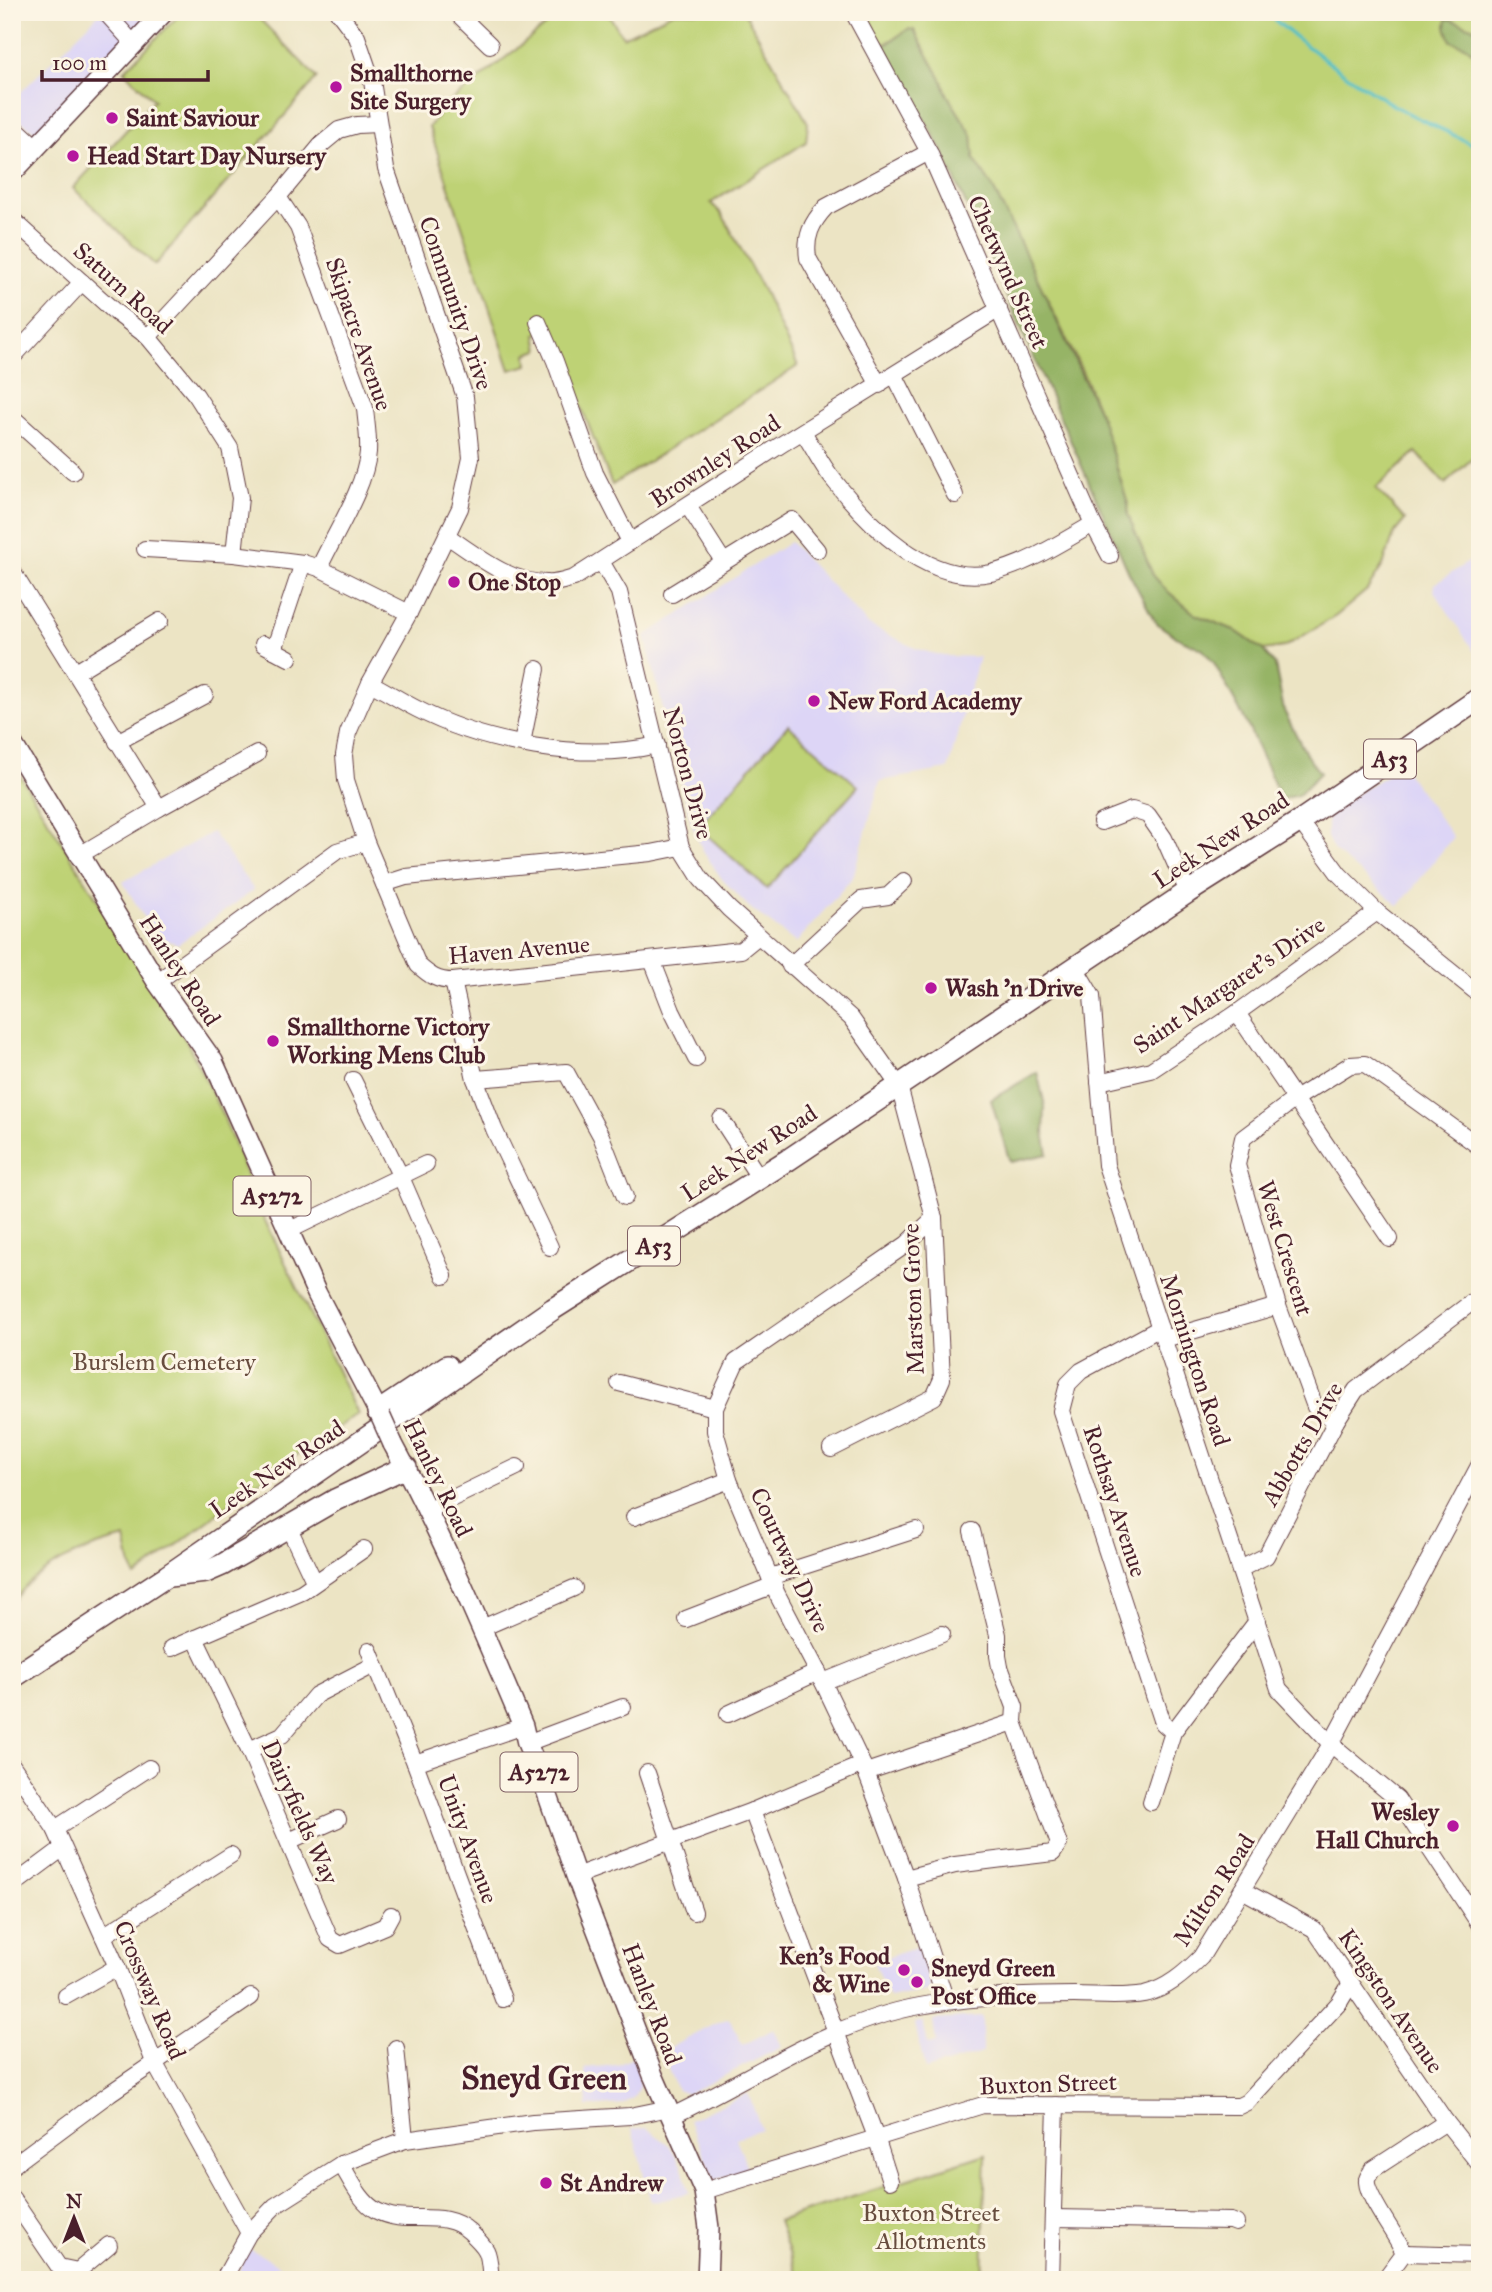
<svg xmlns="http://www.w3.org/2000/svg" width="1492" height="2292" viewBox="0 0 1492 2292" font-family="'IM FELL Great Primer',serif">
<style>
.built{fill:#ddd5f6}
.green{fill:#bed275;stroke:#847850;stroke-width:2}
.forest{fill:#96b466;stroke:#706a48;stroke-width:2}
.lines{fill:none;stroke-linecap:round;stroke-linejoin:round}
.stream{stroke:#51bfc6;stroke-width:3.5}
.minor-casing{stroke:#623d42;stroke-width:18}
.major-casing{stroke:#623d42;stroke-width:22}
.highway-casing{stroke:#623d42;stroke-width:24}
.minor{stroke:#fff;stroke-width:16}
.major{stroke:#fff;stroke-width:19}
.highway{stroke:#fff;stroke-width:21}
.major-bridge-casing{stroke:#623d42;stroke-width:22;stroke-linecap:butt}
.major-bridge{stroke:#fff;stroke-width:19}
.poi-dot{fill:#b5179e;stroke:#fcf5e5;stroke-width:2.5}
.labels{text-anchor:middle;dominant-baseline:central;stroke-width:6;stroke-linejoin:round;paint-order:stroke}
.shield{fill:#fcf5e5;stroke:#7f5f63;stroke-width:2}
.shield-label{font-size:23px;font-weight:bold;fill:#4a1f2b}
.poi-label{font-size:24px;font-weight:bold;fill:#4a1f2b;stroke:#fcf5e5;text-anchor:start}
.street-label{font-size:24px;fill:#4a1f2b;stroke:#fcf5e5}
.park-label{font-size:24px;fill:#674c3e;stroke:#fcf5e5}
.district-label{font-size:32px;font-weight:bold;fill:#4a1f2b;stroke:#fcf5e5}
</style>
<rect width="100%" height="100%" fill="#fcf5e5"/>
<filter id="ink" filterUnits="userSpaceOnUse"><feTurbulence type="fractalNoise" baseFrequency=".0143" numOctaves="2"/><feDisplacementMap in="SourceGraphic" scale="14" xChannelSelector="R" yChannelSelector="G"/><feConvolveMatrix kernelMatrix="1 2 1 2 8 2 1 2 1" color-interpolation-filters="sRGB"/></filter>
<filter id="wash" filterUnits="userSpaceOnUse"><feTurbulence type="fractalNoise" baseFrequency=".00686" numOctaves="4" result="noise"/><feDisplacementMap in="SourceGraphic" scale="28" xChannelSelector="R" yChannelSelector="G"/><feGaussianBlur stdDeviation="1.57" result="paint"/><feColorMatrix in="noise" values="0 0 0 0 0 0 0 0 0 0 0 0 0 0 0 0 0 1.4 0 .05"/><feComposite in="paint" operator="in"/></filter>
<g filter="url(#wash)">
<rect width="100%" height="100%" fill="#ece4c4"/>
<g class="built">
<polygon points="101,12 155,12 37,134 12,113 12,101"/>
<polygon points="790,542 869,625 917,649 943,656 979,657 948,769 880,781 853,877 796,943 749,907 722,879 704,853 692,825 645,636"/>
<polygon points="1480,554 1480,660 1434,591 1435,584"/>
<polygon points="1402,766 1453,837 1399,906 1334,851 1327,837 1327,823 1329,813 1335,807"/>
<polygon points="212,832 254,890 178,944 155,936 123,882"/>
<polygon points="918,1946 931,1990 889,1998 874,1963"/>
<polygon points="982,2017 982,2053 925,2070 915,2023 923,2022 928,2045 936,2043 933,2020"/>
<polygon points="728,2018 743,2045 774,2029 782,2047 687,2094 677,2090 661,2052"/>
<polygon points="633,2058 639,2071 640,2086 633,2098 622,2104 587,2107 585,2068 617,2065"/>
<polygon points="748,2093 761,2129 736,2138 748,2170 714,2180 689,2120"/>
<polygon points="647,2128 670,2146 682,2167 689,2193 651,2202 632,2129"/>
<polygon points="249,2248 304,2280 235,2280"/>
</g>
<g class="green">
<polygon points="182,12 253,12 317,78 155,265 73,188 154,100 124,71"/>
<polygon points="563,12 607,12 623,37 674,12 744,12 808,123 806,142 711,203 722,214 765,294 798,366 612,485 550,327 536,335 539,350 527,354 528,365 510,370 429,127 446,105"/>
<polygon points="881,12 1480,12 1480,451 1445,484 1416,452 1376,488 1405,520 1395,532 1383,565 1367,590 1336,616 1284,647 1263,650 1234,630 1196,615 1166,590 1153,576 1128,515 1128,504 1101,417 1082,371 992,186 974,159 972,135 948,96 942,81 914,30 908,30 883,45 864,19"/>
<polygon points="788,725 858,786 767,889 698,827"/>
<path d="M 12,763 L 188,1044 L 224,1118 L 259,1208 L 358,1414 L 266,1476 L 136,1577 L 131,1567 L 125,1538 C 93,1546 61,1557 35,1578 C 26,1584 20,1594 12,1602 Z"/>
<polygon points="986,2154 982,2280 799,2280 778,2221"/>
</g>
<g class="forest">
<polygon points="1447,18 1480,30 1480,59 1466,46 1451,41 1446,27"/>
<polygon points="908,29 914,30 942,81 948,96 972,135 974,159 992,186 1032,267 1101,417 1128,504 1128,515 1153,575 1166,590 1196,615 1234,630 1263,650 1275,665 1284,711 1307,756 1320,773 1299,795 1285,798 1282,801 1246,722 1213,661 1202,649 1178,638 1156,623 1129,573 941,148 883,47"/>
<polygon points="1037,1072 1045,1106 1044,1133 1048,1154 1010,1162 991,1100"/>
</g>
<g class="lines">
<path class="stream" d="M 1265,12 C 1303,45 1346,76 1388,102 C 1417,120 1450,131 1480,149"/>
</g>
</g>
<g filter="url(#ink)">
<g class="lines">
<g class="minor-casing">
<g id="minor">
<polyline points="105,12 134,44"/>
<path d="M 338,12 L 357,37 L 372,81 L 386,169 L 465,397 L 471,458 L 460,508 L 409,613 L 370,683 L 348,733 L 344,755 L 346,780 L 366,842 L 418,965 C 429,975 437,981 453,981 L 741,950 L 757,937"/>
<polyline points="456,12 490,45"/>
<polyline points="853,12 929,152 1093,524 1110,556"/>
<polyline points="12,125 36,147"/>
<path d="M 278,197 L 298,227 L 365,408 C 366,422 369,437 368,452 C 366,486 334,535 319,568"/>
<polyline points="12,219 114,311 148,337 196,395 230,448 240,498 234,554"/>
<polyline points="538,322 555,361 595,473 630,542"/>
<polyline points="148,337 278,197 322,144 339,130 357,125 378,124"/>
<polyline points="12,358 82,282"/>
<polyline points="895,376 955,495"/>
<path d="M 879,385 L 808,258 C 805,237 811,223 826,207 L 929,152"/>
<polyline points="12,417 73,472"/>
<path d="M 803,432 C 813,447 821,464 832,478 C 867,523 927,586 991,573 C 1028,564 1060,543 1093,524"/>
<polyline points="688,506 723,561"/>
<path d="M 447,536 C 478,556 509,583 547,583 C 556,584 566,580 574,578 L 782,444 L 999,309"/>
<polyline points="145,549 234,554 303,563 319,568 409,613"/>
<polyline points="602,563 619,592 681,847 701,879 729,909 851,1018 899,1086 934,1218 942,1379 934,1397 831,1449"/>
<polyline points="12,571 159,808"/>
<polyline points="672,594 792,520 817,550"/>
<polyline points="263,644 289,658"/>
<polyline points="274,650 303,563"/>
<polyline points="76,672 160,621"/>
<path d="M 370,683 C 386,691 401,701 417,709 C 484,744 584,762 657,745"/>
<polyline points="117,742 205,695"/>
<polyline points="522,743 537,669"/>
<polyline points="1300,821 1339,874 1377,912 1480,995"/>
<polyline points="1101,822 1132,810 1148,815 1164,838 1188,892"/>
<polyline points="78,856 159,808 257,754"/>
<polyline points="384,884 406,877 651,853 681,847"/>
<polyline points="652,960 672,1011 696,1059"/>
<polyline points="790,966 861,900 888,896 904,881"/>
<polyline points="1076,969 1092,996 1106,1165 1279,1689 1331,1744 1397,1799 1480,1925"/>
<polyline points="453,981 475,1079 494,1129 550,1247"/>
<polyline points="157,982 337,851 366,842"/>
<polyline points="1237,1013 1390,1239"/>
<polyline points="475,1079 566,1072 601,1136 625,1197"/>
<polyline points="353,1080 401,1177 444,1276"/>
<polyline points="1099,1082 1151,1070 1237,1013 1377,912"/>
<polyline points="721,1119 760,1179"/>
<polyline points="934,1218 907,1244 736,1362 715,1408 715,1431 729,1480 777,1594 823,1682 866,1772 906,1878 946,2001"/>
<polyline points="288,1231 426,1164"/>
<polyline points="1160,1328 1081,1371 1068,1384 1061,1411 1163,1723 1173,1732"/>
<polyline points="1164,1339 1278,1306"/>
<polyline points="619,1383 715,1408"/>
<polyline points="1336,1421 1315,1407 1278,1306 1237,1165 1243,1138 1295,1099 1350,1065 1365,1064 1480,1147"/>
<polyline points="428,1510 517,1467"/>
<polyline points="634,1517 729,1480"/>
<polyline points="288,1526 314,1581"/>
<polyline points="1240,1569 1266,1556 1336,1421 1356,1390 1480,1296"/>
<polyline points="770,1577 916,1530"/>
<polyline points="686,1619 774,1585"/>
<polyline points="482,1628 574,1588"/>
<polyline points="195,1638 249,1750 330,1939 340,1945 385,1926 391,1915"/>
<polyline points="172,1648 302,1592 364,1549"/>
<polyline points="369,1650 415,1763 503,1999"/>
<polyline points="823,1682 942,1634"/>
<polyline points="728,1714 818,1672"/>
<polyline points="527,1743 623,1707"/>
<polyline points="249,1750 282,1735 316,1695 374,1665"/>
<polyline points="415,1763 523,1726"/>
<polyline points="12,1765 55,1829 117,1967 154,2062 249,2233"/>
<polyline points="866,1772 1014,1722"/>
<polyline points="647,1773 694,1912"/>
<polyline points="1151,1802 1173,1732 1257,1621"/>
<polyline points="752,1811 876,2137 890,2181"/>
<polyline points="55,1829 149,1768"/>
<polyline points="289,1841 338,1819"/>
<polyline points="576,1876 752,1811 861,1765"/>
<polyline points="906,1878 955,1865 1053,1853 1059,1844 1014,1722 1015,1707 1000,1667 998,1656 998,1635 972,1531"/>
<polyline points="12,1886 63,1848"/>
<polyline points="1242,1890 1314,1929 1446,2122 1480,2165"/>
<polyline points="103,1936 231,1855"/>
<polyline points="66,1996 117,1967"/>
<polyline points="396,2048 405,2140"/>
<path d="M 672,2116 C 753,2078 830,2022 920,2006 C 971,1997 1023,1995 1074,1995 C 1096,1995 1122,1998 1144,1994 C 1167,1989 1185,1973 1201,1957 L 1331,1744 L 1480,1464"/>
<path d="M 341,2164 C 351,2180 360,2202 377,2211 C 407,2227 444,2207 470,2232 C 491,2252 488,2252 491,2280"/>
<polyline points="12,2166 110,2093 251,1997"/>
<polyline points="704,2191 983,2105 1239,2106 1247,2102 1339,2003 1351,1983"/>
<polyline points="12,2198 59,2267 78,2271 109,2245"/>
<polyline points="1054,2218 1231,2221 1236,2223"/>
<polyline points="1404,2253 1480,2255"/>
<polyline points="223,2280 249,2233 275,2206 341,2164 405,2140 533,2122 630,2116 669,2108"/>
<polyline points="1051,2280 1056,2105"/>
<path d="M 1384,2280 L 1404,2253 C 1397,2235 1364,2194 1367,2179 C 1367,2178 1372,2171 1372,2170 L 1446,2122"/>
</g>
</g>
<g class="major-casing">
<g id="major">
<polyline points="12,173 164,12"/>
<polyline points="12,743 157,982 213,1061 317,1294 380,1415"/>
<path d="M 393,1444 C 442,1535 483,1631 523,1726 L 527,1743 L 546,1790 L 576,1876 L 653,2075 L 704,2191 L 709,2228 L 707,2280"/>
</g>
</g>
<g class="highway-casing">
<g id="highway">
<polyline points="378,1412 447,1366"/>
<polyline points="169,1576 206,1572 222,1565 335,1500 406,1467"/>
<polyline points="12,1678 167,1576 553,1309 788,1160 1188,892 1300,821 1480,698"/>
</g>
</g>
<use href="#minor" class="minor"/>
<use href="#major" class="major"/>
<use href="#highway" class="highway"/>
<g class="major-bridge-casing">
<polyline id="major-bridge" points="380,1415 393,1444"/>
</g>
<use href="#major-bridge" class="major-bridge"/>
</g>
</g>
<g class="poi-dot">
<circle cx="336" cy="87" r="7"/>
<circle cx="112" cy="118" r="7"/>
<circle cx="73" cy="156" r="7"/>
<circle cx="454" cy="582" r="7"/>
<circle cx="814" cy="701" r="7"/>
<circle cx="931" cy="988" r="7"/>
<circle cx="273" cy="1041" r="7"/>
<circle cx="1453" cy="1826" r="7"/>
<circle cx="904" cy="1970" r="7"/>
<circle cx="917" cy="1982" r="7"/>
<circle cx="546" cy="2183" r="7"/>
</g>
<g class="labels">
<g class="shield">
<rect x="1364" y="739.5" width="52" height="39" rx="5"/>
<rect x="233.5" y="1176.5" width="77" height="39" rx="5"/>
<rect x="628" y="1226.5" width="52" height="39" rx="5"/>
<rect x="500.5" y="1752.5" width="77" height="39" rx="5"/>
</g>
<g class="shield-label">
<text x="1390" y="759">A53</text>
<text x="272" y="1196">A5272</text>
<text x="654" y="1246">A53</text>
<text x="539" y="1772">A5272</text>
</g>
<g class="poi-label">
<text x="350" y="73">Smallthorne<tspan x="350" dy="28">Site Surgery</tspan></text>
<text x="126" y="118">Saint Saviour</text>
<text x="87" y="156">Head Start Day Nursery</text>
<text x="468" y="582">One Stop</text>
<text x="828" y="701">New Ford Academy</text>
<text x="945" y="988">Wash 'n Drive</text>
<text x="287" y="1027">Smallthorne Victory<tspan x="287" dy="28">Working Mens Club</tspan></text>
<text x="1439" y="1812" text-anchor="end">Wesley<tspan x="1439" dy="28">Hall Church</tspan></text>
<text x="890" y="1956" text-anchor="end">Ken's Food<tspan x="890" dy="28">&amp; Wine</tspan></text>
<text x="931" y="1968">Sneyd Green<tspan x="931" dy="28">Post Office</tspan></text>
<text x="560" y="2183">St Andrew</text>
</g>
<g class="street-label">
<text transform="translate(1008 272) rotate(66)">Chetwynd Street</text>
<text transform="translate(123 288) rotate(42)">Saturn Road</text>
<text transform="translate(456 303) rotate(71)">Community Drive</text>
<text transform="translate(359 334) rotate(71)">Skipacre Avenue</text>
<text transform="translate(715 461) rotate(-33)">Brownley Road</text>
<text transform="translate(688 773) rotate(75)">Norton Drive</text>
<text transform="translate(1221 840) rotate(-33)">Leek New Road</text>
<text transform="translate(519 950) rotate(-5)">Haven Avenue</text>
<text transform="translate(180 970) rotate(57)">Hanley Road</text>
<text transform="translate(1229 985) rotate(-34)">Saint Margaret's Drive</text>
<text transform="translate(749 1153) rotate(-33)">Leek New Road</text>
<text transform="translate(1285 1248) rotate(73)">West Crescent</text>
<text transform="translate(913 1299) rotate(-92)">Marston Grove</text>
<text transform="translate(1195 1360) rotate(72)">Mornington Road</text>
<text transform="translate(1302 1444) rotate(-60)">Abbotts Drive</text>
<text transform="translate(277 1469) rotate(-34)">Leek New Road</text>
<text transform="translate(438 1478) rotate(64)">Hanley Road</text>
<text transform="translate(1115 1501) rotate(72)">Rothsay Avenue</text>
<text transform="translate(790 1560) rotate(65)">Courtway Drive</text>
<text transform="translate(300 1812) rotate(66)">Dairyfields Way</text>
<text transform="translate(468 1839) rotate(70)">Unity Avenue</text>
<text transform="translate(1214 1890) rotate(-57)">Milton Road</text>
<text transform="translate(150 1990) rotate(67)">Crossway Road</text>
<text transform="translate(1391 2001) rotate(56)">Kingston Avenue</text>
<text transform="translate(652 2004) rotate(69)">Hanley Road</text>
<text transform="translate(1048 2084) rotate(-2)">Buxton Street</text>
</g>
<g class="park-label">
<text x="164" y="1362">Burslem Cemetery</text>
<text x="931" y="2213">Buxton Street<tspan x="931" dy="28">Allotments</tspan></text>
</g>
<g class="district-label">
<text x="544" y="2078">Sneyd Green</text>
</g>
</g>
<rect width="1492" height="2292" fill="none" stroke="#fcf5e5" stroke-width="42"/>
<g transform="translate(74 2218)" stroke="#fcf5e5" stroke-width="5" paint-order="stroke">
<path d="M0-5L12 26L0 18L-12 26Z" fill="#4a1f2b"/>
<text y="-10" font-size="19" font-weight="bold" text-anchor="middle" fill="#4a1f2b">N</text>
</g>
<path d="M42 70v10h166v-10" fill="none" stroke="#4a1f2b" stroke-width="3.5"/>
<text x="52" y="70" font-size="21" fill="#4a1f2b" stroke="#fcf5e5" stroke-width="5" paint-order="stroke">100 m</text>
</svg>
